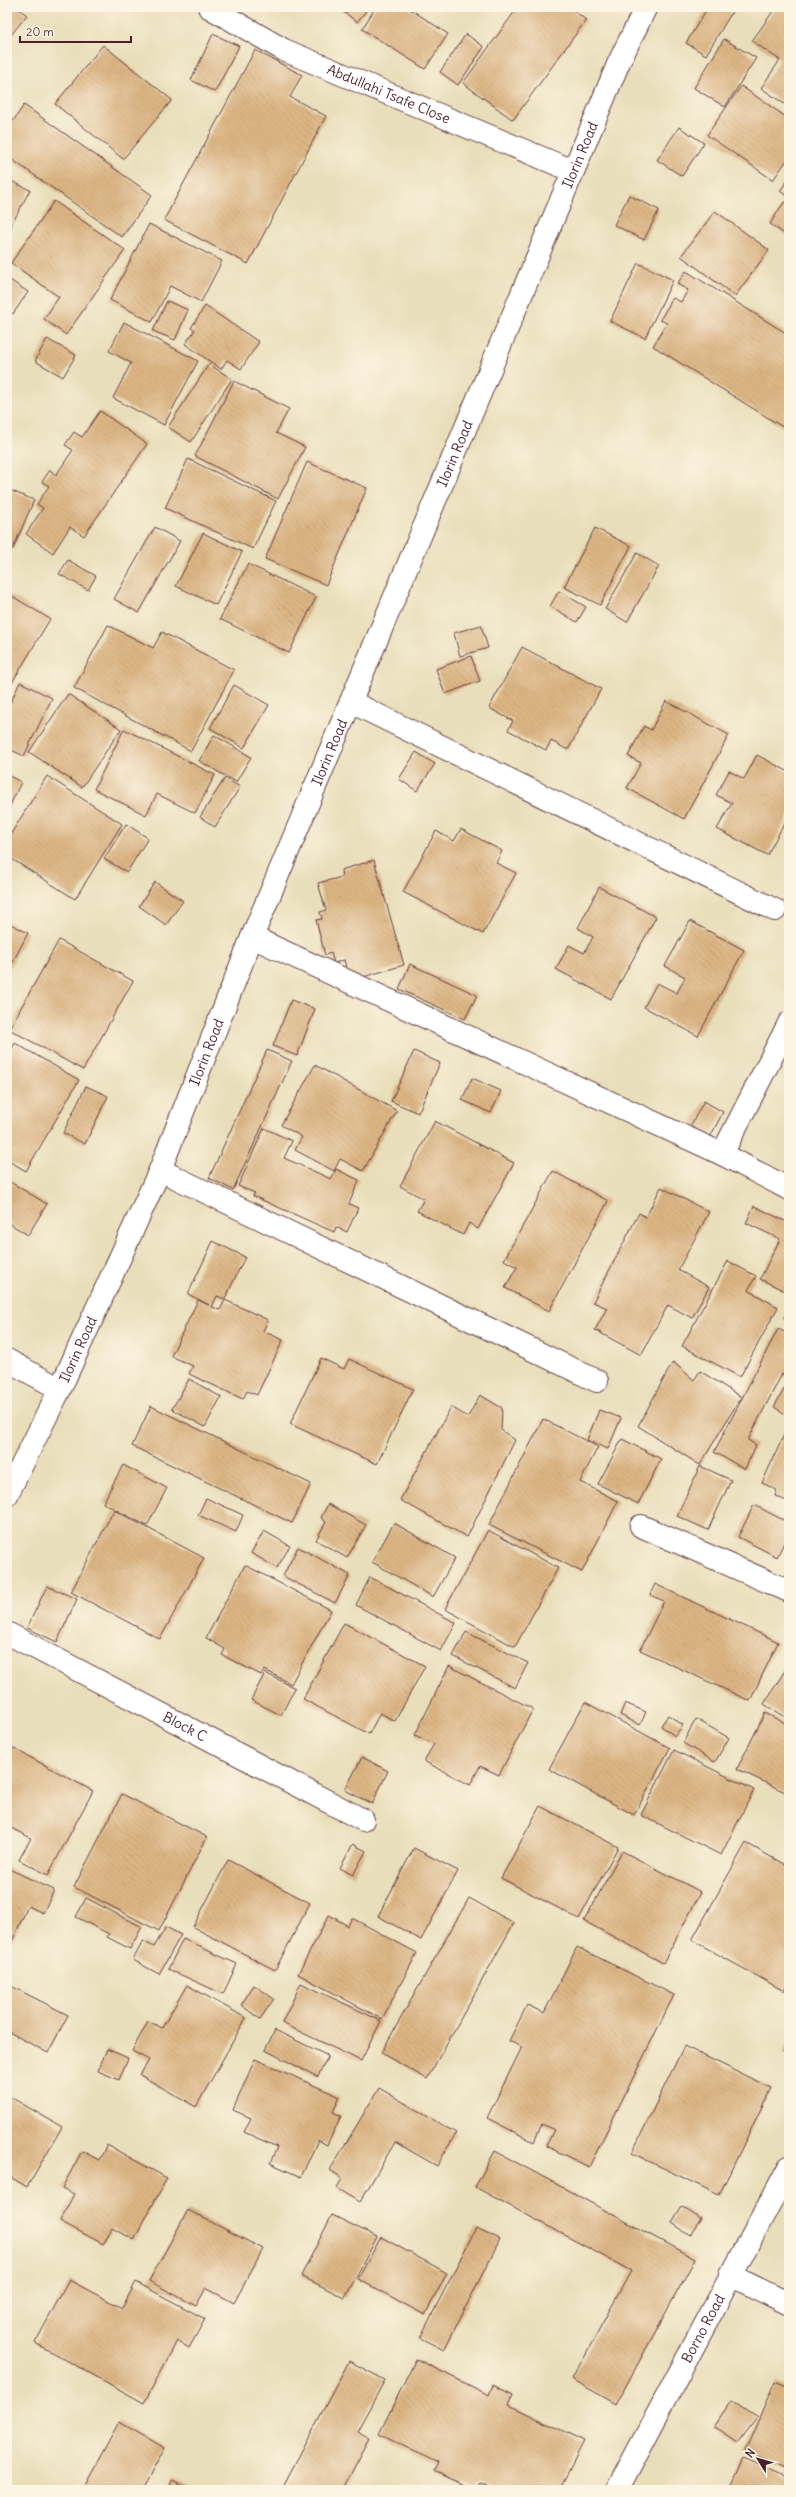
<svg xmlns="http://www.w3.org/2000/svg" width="796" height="2497" viewBox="0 0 796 2497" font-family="Delius,sans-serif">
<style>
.building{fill:url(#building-back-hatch)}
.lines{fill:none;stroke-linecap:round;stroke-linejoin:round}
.street-casing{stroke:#623c40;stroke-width:24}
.street{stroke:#fff;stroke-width:22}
.labels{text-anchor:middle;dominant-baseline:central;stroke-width:4;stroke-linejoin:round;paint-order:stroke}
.street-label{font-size:14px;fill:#4a1f2b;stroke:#fcf5e5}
</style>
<defs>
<pattern id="building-back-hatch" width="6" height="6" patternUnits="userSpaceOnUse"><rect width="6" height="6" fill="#dcb583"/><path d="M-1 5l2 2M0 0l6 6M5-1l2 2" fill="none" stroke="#be9b71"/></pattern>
</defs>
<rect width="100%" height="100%" fill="#fcf5e5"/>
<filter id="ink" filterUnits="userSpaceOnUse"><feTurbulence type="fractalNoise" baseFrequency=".025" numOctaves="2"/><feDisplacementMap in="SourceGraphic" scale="8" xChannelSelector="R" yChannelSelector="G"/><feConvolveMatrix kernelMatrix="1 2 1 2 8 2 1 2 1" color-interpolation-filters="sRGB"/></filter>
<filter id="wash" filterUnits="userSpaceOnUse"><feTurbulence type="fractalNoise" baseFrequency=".012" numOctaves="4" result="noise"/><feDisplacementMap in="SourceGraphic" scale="16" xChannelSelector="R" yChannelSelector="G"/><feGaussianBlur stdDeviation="0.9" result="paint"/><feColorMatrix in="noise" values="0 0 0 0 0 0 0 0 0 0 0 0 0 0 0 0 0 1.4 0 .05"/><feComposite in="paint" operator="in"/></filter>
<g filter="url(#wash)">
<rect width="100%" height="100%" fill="#e9deba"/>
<g id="blocks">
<g class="building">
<polygon points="7,7 16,7 27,15 7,40"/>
<polygon points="337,7 369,7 357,22"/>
<polygon points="376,7 407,7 448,34 425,69 362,29"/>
<polygon points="518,7 569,7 586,20 513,120 463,83"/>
<polygon points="708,7 735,7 706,55 686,43"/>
<polygon points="776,7 789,7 789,107 761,88 780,60 752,41"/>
<polygon points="213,34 239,46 215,92 191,80"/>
<polygon points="466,34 484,47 458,85 440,72"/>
<polygon points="724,39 756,58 725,107 694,88"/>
<polygon points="103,45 172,100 123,159 55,104"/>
<polygon points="255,50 302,75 290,97 326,116 248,264 164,220"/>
<polygon points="741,86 789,119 789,157 773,180 707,135"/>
<polygon points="24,105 152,195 122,237 7,156 7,130"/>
<polygon points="679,127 704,143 682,176 657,160"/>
<polygon points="789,178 789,197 780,191"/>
<polygon points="7,179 30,190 7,233"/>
<polygon points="629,195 659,210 644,240 614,225"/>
<polygon points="54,201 125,250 66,335 44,319 59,297 11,263"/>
<polygon points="784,202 789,206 789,237 770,224"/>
<polygon points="715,211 769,250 735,296 681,256"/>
<polygon points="149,224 222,261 201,302 170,286 152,322 110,300"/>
<polygon points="638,263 673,280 645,338 610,321"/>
<polygon points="686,271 789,335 789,431 653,346 667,323 660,320 673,298 681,302 688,290 677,284"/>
<polygon points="7,278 28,292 13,314 7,310"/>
<polygon points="167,301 188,310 175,340 153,331"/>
<polygon points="205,306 259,342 241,369 227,360 221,369 185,344 195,330 191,328"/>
<polygon points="124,322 198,361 164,425 113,398 131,363 109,351"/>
<polygon points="47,339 76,355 63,377 35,361"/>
<polygon points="209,364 232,379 191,442 168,427"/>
<polygon points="234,381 289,409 276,433 305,447 278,499 195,456"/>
<polygon points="100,411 147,444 84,536 70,527 53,553 26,534 43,508 37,504 49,486 42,482 50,470 56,475 73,450 65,445 74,432 82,437"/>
<polygon points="188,459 276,501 253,549 165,508"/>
<polygon points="307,462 367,488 326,585 265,559"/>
<polygon points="7,489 34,500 13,549 7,547"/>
<polygon points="155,527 180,541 139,613 114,599"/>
<polygon points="595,528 631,546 600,605 564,587"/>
<polygon points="203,533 242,552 216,605 176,586"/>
<polygon points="637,553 659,566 627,622 605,609"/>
<polygon points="68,560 96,576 88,590 59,574"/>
<polygon points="248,564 316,597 289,653 220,619"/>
<polygon points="559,591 586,607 577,622 550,606"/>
<polygon points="7,593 50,619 7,691"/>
<polygon points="108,625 153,648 162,632 234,670 191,751 74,688"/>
<polygon points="481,625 488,648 460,656 454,633"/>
<polygon points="522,647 601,689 568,750 551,741 546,750 508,730 513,721 489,708"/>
<polygon points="471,656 480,681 445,694 436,669"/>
<polygon points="20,682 52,698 24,756 7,748 7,710"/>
<polygon points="234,685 269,705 244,748 210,728"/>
<polygon points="68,694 121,729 82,787 29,752"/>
<polygon points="666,701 729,735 684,819 627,788 641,763 628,756 644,726 651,730"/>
<polygon points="124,729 215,775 195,813 157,794 146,815 94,789"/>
<polygon points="214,735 251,757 236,782 199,761"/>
<polygon points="416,752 435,764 417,791 399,779"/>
<polygon points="757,755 789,772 789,815 767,855 717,829 732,803 716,795 729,771 744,779"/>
<polygon points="7,775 21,782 7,812"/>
<polygon points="47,776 122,824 75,899 7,856 7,840"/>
<polygon points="225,778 240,787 215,827 200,817"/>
<polygon points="126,824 148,838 127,872 104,859"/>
<polygon points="461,829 502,851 496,863 516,873 483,934 403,892 436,831 454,841"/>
<polygon points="374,860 404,965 356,979 348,975 344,960 334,963 331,953 325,955 316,920 322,919 320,912 326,910 318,883 342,877 341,870"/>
<polygon points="155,882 183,901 166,925 139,906"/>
<polygon points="599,887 656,917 611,999 556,969 569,945 584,953 593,937 578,928"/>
<polygon points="690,921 744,950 698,1036 644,1007 657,983 677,993 685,977 665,966"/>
<polygon points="7,922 28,933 7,973"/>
<polygon points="59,940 133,981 83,1070 9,1029"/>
<polygon points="410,964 477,995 465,1019 399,989"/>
<polygon points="291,1000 315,1009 297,1056 273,1046"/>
<polygon points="15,1043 79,1080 26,1171 7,1160 7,1058"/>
<polygon points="267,1050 292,1061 233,1190 209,1178"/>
<polygon points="414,1051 440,1063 418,1113 391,1101"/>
<polygon points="315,1065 397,1111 363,1171 340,1159 334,1171 295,1150 302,1137 281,1125"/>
<polygon points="472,1078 501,1091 491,1113 462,1100"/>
<polygon points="86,1086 108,1096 85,1144 63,1133"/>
<polygon points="704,1101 723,1112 707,1143 687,1132"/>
<polygon points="435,1121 514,1163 478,1229 469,1223 463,1235 417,1211 424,1199 400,1186"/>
<polygon points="264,1128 292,1141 284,1158 331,1179 336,1169 359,1180 349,1204 358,1208 347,1232 336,1227 334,1232 253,1196 255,1193 238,1186"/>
<polygon points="553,1171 608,1201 549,1311 505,1288 517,1267 504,1260"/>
<polygon points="7,1180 47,1204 28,1235 7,1222"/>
<polygon points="661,1187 709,1212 678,1270 709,1287 692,1318 668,1305 641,1355 595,1330 607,1308 593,1302 639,1213 646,1217"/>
<polygon points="754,1206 789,1223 789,1293 760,1279 780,1239 746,1223"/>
<polygon points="213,1241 245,1257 225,1299 217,1296 212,1307 220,1310 225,1300 268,1320 263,1331 283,1340 257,1395 247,1391 243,1399 189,1374 193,1366 171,1356 198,1300 209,1305 188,1294"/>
<polygon points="728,1261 756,1276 748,1290 778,1307 740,1377 682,1346"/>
<polygon points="789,1307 789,1321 784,1318"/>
<polygon points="778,1329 789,1334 789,1372 786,1377 782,1374 748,1440 756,1445 745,1469 714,1452"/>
<polygon points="321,1358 344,1369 349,1359 413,1389 377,1464 290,1424"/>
<polygon points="673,1362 694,1380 700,1371 741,1397 700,1465 638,1426"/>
<polygon points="189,1379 221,1397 205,1427 172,1409"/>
<polygon points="786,1386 789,1388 787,1415 774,1407"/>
<polygon points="480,1395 502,1408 501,1430 515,1440 467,1537 400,1500 451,1407 468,1417"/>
<polygon points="151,1406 311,1484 292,1523 132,1446"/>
<polygon points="599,1410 621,1418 608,1449 587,1440"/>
<polygon points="543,1419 598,1447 580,1482 618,1501 582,1572 489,1525"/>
<polygon points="789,1424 789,1502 775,1496 777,1490 762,1483"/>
<polygon points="622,1439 661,1459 638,1504 598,1484"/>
<polygon points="123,1465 167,1488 147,1526 103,1503"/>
<polygon points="700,1466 731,1480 708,1530 677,1516"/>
<polygon points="206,1498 243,1515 236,1532 198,1515"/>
<polygon points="328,1504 366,1525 347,1558 316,1540 326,1522 321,1518"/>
<polygon points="754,1505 789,1523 789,1532 777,1557 738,1537"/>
<polygon points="114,1510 204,1558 160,1639 71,1592"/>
<polygon points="394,1523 455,1558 433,1597 372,1562"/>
<polygon points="488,1530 558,1568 515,1647 445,1609"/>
<polygon points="264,1531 290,1546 277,1568 251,1553"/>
<polygon points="298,1547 350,1575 335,1603 283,1576"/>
<polygon points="245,1565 331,1610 291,1684 265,1670 261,1675 222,1655 225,1649 206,1638"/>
<polygon points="370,1577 456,1623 441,1651 356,1605"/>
<polygon points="655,1584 778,1642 750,1701 640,1650 664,1601 650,1595"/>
<polygon points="47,1586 77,1599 57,1642 27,1628"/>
<polygon points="344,1623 425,1666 395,1721 380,1713 369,1734 303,1699"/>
<polygon points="466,1632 528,1663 515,1688 453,1656"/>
<polygon points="789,1664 789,1720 764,1704"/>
<polygon points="449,1666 533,1709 499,1775 480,1766 470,1785 424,1761 434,1744 415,1735"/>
<polygon points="265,1673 295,1688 281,1715 251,1700"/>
<polygon points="585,1702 670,1748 634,1815 549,1769"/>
<polygon points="625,1703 646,1712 640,1725 620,1715"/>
<polygon points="765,1713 789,1725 789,1751 784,1761 789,1763 789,1794 737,1769"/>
<polygon points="668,1715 683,1725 675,1736 661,1726"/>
<polygon points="696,1719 729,1738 715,1762 683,1743"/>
<polygon points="7,1745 93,1791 48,1875 19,1860 31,1838 7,1826"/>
<polygon points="674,1750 754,1790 721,1855 641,1815"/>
<polygon points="362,1757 388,1771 372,1804 345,1790"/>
<polygon points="122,1794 207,1837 159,1931 74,1887"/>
<polygon points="540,1806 618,1847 579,1919 501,1878"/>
<polygon points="746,1843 789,1867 789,1981 784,1991 692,1940"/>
<polygon points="353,1844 366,1851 353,1875 340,1868"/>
<polygon points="414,1848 458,1871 421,1940 378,1916"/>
<polygon points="622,1851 701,1892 663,1963 584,1921"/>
<polygon points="228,1860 310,1903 275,1970 193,1927"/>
<polygon points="7,1868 54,1890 43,1913 28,1906 10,1946 7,1945"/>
<polygon points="86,1898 142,1927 130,1949 107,1937 109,1934 76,1917"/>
<polygon points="469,1898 514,1923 427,2079 381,2053"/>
<polygon points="329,1915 348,1926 352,1918 417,1953 382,2019 298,1974"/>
<polygon points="166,1927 181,1935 159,1974 133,1960 143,1941 154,1947"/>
<polygon points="183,1939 237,1964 223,1994 168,1969"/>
<polygon points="577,1947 674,1995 589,2167 546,2146 554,2130 542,2124 534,2142 487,2118 522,2047 509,2041 527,2005 544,2013"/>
<polygon points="301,1983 381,2021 361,2061 282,2023"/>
<polygon points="7,1984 68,2015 48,2053 7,2031"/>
<polygon points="187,1985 246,2018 196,2107 140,2075 149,2060 132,2051 148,2021 162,2028"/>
<polygon points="254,1985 274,1999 260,2019 241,2005"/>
<polygon points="275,2030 328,2056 318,2077 265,2050"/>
<polygon points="789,2041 789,2056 783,2052"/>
<polygon points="684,2046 771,2088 719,2195 632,2153"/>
<polygon points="107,2049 128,2058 119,2080 98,2071"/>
<polygon points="255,2059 340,2097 333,2112 341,2116 327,2145 318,2140 301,2177 270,2163 277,2147 244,2132 251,2118 233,2110"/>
<polygon points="379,2088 456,2133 437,2166 395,2142 360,2202 337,2188 342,2178 330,2170"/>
<polygon points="7,2095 62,2127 27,2187 7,2175"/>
<polygon points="107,2145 167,2178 134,2240 113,2228 103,2244 60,2221 74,2194 62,2188 82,2151 99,2160"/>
<polygon points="495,2151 695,2259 616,2404 572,2379 631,2271 475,2187"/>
<polygon points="682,2207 701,2219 690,2235 672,2223"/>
<polygon points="188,2210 263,2249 234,2303 206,2288 196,2306 149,2281"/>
<polygon points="332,2215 377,2237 345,2298 301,2276"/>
<polygon points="476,2228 500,2239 444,2350 420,2338"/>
<polygon points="381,2237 447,2273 425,2315 358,2279"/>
<polygon points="69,2280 122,2308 136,2282 205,2319 189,2348 177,2341 144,2403 35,2343"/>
<polygon points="416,2359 489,2395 493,2385 513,2395 509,2405 584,2441 559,2490 494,2490 481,2483 475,2490 434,2471 438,2463 379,2434"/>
<polygon points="349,2361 385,2380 357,2431 370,2438 342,2490 281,2490"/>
<polygon points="775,2382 789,2388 789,2470 745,2451"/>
<polygon points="732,2400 757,2417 737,2443 713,2427"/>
<polygon points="119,2422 165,2448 142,2490 87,2490 83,2488"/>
<polygon points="744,2459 789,2479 789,2490 730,2490"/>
<polygon points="172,2480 193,2490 168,2490"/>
</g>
</g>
</g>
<g filter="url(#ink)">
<use href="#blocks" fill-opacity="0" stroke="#623c40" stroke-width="1"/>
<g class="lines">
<g class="street-casing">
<g id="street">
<path id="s1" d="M 209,7 L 284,50 L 573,171"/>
<polyline points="351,702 775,910"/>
<polyline points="252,937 722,1154 789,1189"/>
<polyline points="722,1154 789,1023"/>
<polyline points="160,1170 597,1381"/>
<polyline points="7,1360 60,1389"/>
<path id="s2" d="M 7,1495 L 60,1389 L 160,1170 L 252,937 L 619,62 L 646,7"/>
<polyline points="641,1526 789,1591"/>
<path id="s3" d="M 7,1633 L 363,1820"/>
<polyline points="730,2275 789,2304"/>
<path id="s4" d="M 617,2490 L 789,2167"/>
</g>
</g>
<use href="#street" class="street"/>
</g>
</g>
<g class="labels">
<g class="street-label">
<text stroke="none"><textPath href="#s1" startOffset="200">Abdullahi Tsafe Close</textPath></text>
<text stroke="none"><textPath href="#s2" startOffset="1458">Ilorin Road</textPath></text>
<text stroke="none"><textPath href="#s2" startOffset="1134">Ilorin Road</textPath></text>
<text stroke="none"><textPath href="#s2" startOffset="810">Ilorin Road</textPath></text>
<text stroke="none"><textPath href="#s2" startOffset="486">Ilorin Road</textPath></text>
<text stroke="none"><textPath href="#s2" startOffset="162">Ilorin Road</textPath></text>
<text stroke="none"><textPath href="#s3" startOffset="201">Block C</textPath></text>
<text stroke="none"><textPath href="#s4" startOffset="183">Borno Road</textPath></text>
</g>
</g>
<rect width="796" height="2497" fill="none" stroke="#fcf5e5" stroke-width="24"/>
<g transform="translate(758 2459) rotate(307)" stroke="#fcf5e5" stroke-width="3" paint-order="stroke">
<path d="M0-3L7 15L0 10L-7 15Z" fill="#4a1f2b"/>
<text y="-6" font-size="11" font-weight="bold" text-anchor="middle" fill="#4a1f2b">N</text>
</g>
<path d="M20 36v6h111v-6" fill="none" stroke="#4a1f2b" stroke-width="2"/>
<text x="26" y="36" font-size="12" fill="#4a1f2b" stroke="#fcf5e5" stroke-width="3" paint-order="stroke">20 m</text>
</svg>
